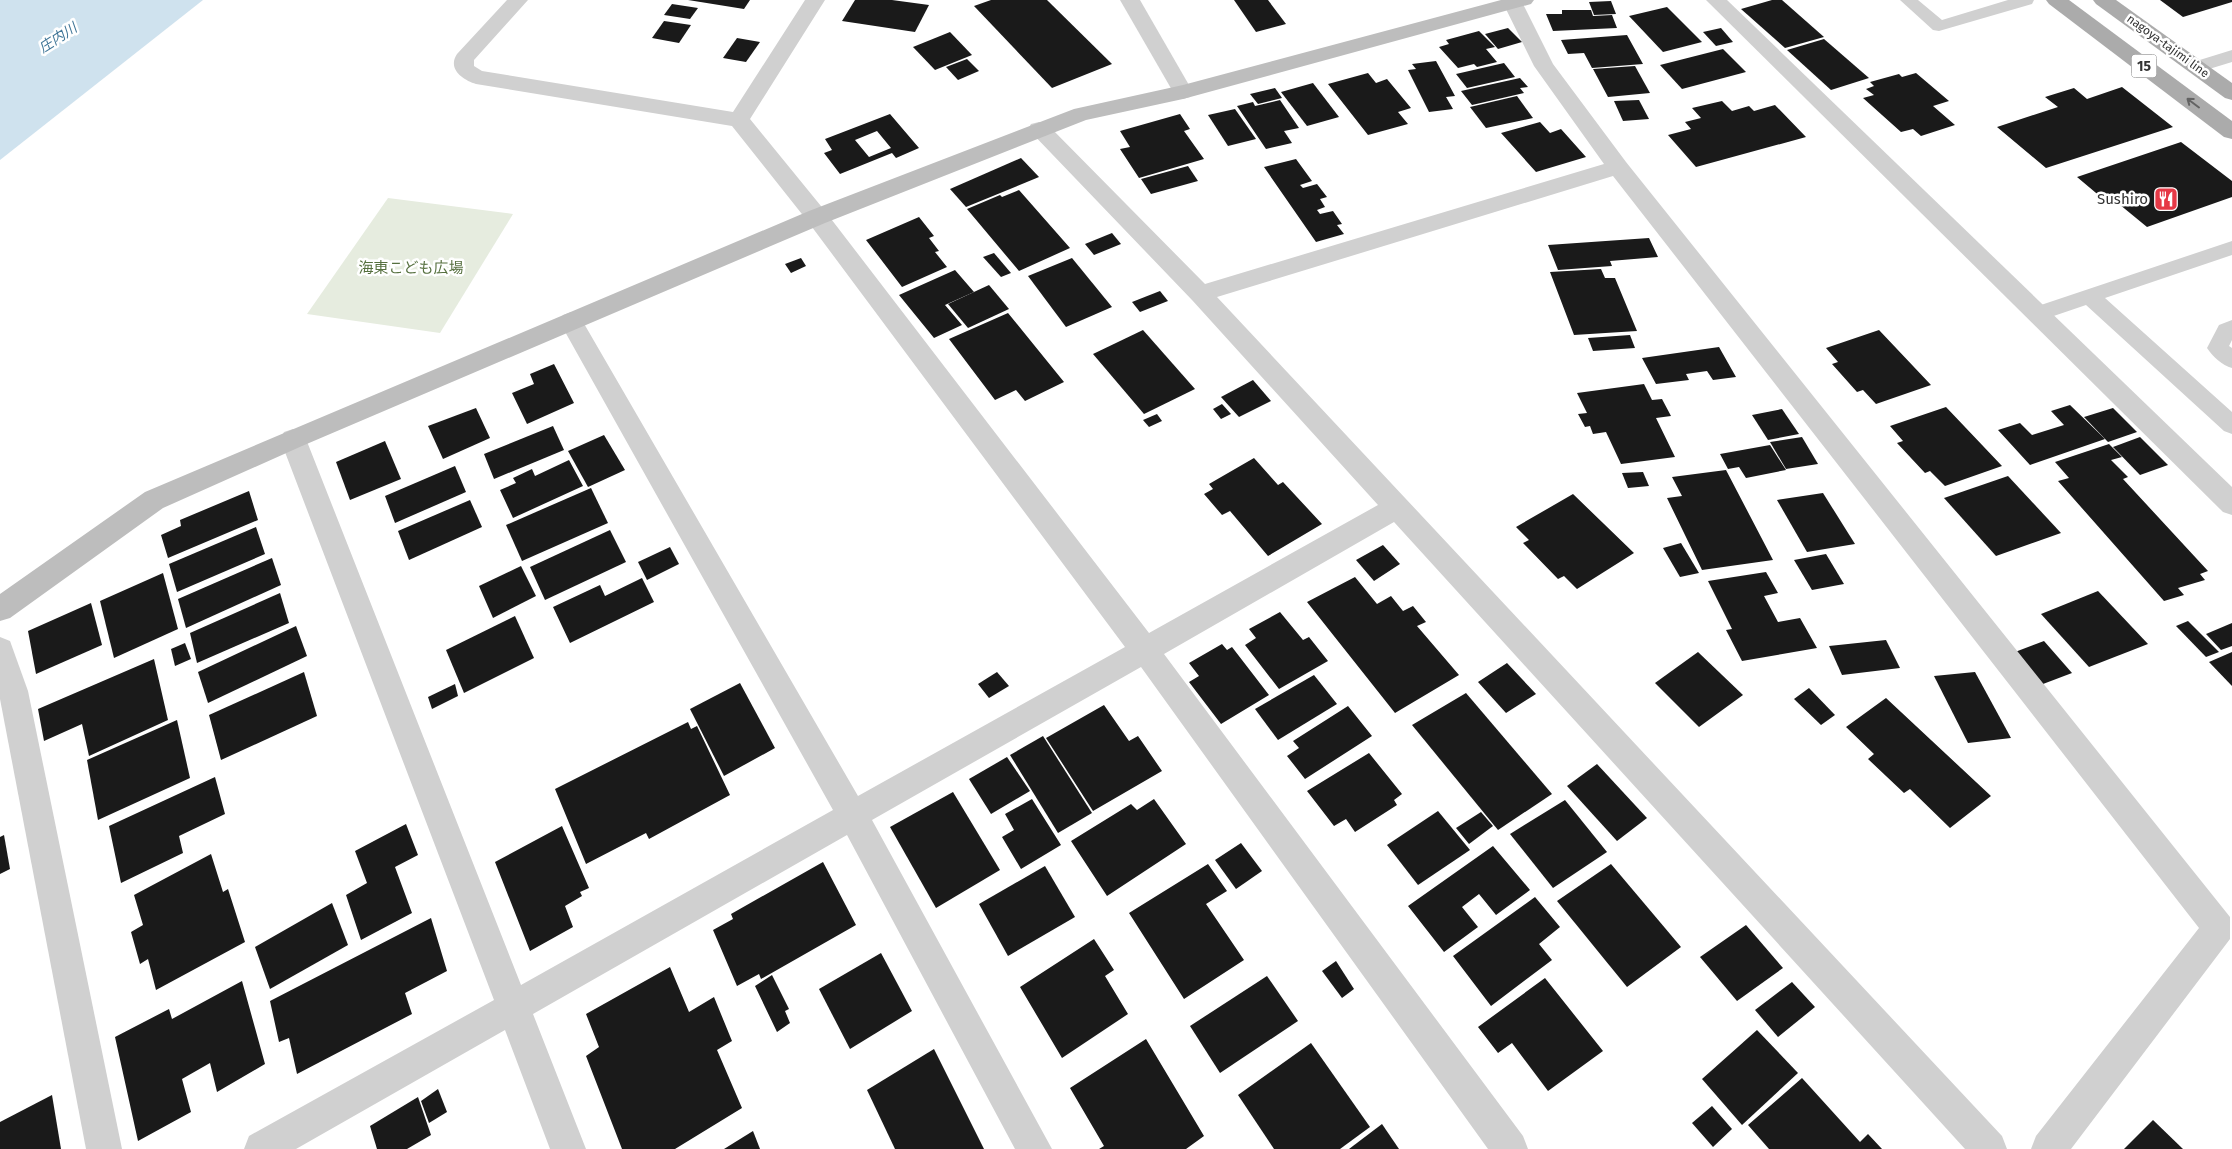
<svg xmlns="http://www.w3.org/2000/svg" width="2232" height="1149" viewBox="0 0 2232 1149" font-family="'Fira Sans','Noto Sans JP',sans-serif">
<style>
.green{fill:#e6ecdf}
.water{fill:#cfe2ee}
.building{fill:#1a1a1a;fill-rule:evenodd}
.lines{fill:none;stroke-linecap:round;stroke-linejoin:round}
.lane{fill:#d0d0d0;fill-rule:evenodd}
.street{fill:#d0d0d0;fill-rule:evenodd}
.secondary{fill:#bdbdbd;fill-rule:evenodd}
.primary{fill:#ababab;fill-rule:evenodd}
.oneway{stroke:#636363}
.labels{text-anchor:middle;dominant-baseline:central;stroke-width:5;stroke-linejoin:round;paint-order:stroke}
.far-street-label{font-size:12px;fill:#333;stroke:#fff}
.far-water-label{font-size:14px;font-style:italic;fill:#3f7597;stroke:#fff}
.shield{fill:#fff;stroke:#707070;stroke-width:1}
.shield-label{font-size:14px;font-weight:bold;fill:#333}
.poi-label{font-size:15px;fill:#333;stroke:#fff;text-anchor:end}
.park-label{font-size:15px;fill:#56703f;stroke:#fff}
</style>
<rect width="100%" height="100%" fill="#fff"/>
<polygon class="green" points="388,198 513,214 440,333 307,314"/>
<polygon class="water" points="0,0 203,0 0,160"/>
<g class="building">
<polygon points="688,0 750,0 744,9"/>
<polygon points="855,0 892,0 929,5 915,32 842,21"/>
<polygon points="991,0 1047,0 1112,64 1052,88 974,6"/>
<polygon points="1234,0 1268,0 1286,24 1256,32"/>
<polygon points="1772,0 1782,0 1824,37 1785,48 1741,9"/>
<polygon points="2160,0 2232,0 2232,2 2183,17"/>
<polygon points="1611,1 1616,14 1594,15 1589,2"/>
<polygon points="672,4 698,8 690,19 664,15"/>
<polygon points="1667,7 1702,42 1663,52 1629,16"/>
<polygon points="1562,10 1591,10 1593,16 1612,15 1617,28 1553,31 1546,14 1562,14"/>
<polygon points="664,21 691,25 679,43 652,38"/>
<polygon points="1508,28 1522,42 1498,49 1485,34"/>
<polygon points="1721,28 1733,42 1716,46 1703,32"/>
<polygon points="1479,31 1495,47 1486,49 1497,62 1477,67 1474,64 1458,68 1439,47 1449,44 1446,40"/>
<polygon points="950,32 972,55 935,70 913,47"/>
<polygon points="1627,35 1643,64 1592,68 1584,53 1568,54 1561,40"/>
<polygon points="737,38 760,42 746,62 723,58"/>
<polygon points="1824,39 1869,78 1831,90 1787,50"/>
<polygon points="1723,49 1746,72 1682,89 1660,65"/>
<polygon points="967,59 979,71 958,80 946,67"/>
<polygon points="1436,61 1455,96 1446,97 1453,109 1429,112 1408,70 1416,69 1412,64"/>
<polygon points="1504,63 1515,77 1467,88 1456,74"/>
<polygon points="1635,66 1650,93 1608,97 1593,69"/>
<polygon points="1368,73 1376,83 1387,79 1411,108 1398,112 1408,124 1368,135 1328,84"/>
<polygon points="1916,73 1949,101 1933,106 1955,125 1921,136 1913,129 1901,132 1863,98 1874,95 1866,89 1874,86 1870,82 1899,74 1902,77"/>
<polygon points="1520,78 1528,87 1520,88 1524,93 1472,105 1461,91"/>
<polygon points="1313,83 1339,117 1307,126 1281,92"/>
<polygon points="2122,87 2173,127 2046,168 1997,127 2058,107 2045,97 2074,88 2087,99"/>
<polygon points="1275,88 1282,98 1258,104 1250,94"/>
<polygon points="1517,96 1533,118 1486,128 1470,107"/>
<polygon points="1280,100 1299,128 1284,131 1292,143 1266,149 1237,106 1253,102 1255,106"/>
<polygon points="1639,100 1649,119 1623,121 1614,101"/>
<polygon points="1722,101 1732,111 1749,106 1754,111 1775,105 1806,137 1696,167 1668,135 1691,129 1685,122 1701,118 1692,108"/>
<polygon points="1235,109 1256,139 1228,146 1208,115"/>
<path d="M 890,114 L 919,148 L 896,158 L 892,153 L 840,174 L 824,153 L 832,150 L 825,139 ZM 877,131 L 891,148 L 869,157 L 855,140 Z"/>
<polygon points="1180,114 1190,129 1184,131 1204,159 1139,178 1120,149 1130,147 1120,131"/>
<polygon points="1540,122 1550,133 1561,129 1586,157 1536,172 1501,133"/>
<polygon points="2181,142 2232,181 2232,197 2147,227 2108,195 2102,198 2077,177"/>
<polygon points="1021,158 1039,177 966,207 950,189"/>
<polygon points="1296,159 1312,181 1300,185 1303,188 1317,184 1327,197 1320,199 1325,207 1317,210 1320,214 1333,211 1342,224 1337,225 1344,234 1316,242 1264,167"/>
<polygon points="1188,166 1198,181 1151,194 1141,179"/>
<polygon points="1019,190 1070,248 1019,271 967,209 1000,195 1002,197"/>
<polygon points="919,217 934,236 929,238 939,251 935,252 947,267 902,287 866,240"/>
<polygon points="1112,233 1121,244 1094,255 1085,244"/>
<polygon points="1649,238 1658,257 1610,261 1612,266 1558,270 1548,245"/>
<polygon points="994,253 1011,273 1001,277 983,257"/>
<polygon points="801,258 806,266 791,273 785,264"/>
<polygon points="1072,258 1112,307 1066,327 1028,276"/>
<polygon points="1601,269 1605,278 1615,278 1637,331 1574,335 1550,272"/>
<polygon points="955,270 974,292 945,305 962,325 934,338 899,295"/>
<polygon points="989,285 1009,309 968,328 948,304"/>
<polygon points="1160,291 1168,301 1140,312 1132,302"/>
<polygon points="1008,313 1064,382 1025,401 1016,390 995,400 949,339"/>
<polygon points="1143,330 1195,389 1144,414 1093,354"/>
<polygon points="1879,330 1931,385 1876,404 1863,390 1857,392 1832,364 1838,362 1826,348"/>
<polygon points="1630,335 1635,348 1593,351 1588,338"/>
<polygon points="1719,347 1736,377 1713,380 1707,371 1686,374 1689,380 1656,384 1642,358"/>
<polygon points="554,364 574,403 527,424 512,393 534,384 530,374"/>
<polygon points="1253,380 1271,401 1239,417 1221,397"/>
<polygon points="1644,384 1652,400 1662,399 1671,416 1656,418 1675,457 1621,464 1606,432 1593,434 1590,426 1585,427 1578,414 1587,413 1577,393"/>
<polygon points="1222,404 1231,414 1221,419 1213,409"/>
<polygon points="2070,405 2105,439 2030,465 1998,430 2020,423 2032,435 2064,425 2051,411"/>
<polygon points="1946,407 2002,466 1945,486 1930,471 1925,473 1897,443 1903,441 1890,426"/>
<polygon points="476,408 490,438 443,459 428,426"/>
<polygon points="2113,408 2137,432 2108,442 2084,417"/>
<polygon points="1782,409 1799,434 1768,440 1752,415"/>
<polygon points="1157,414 1162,421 1149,427 1143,420"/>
<polygon points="553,426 564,450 494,479 484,454"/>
<polygon points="604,435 625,470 588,487 568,451"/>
<polygon points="1802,437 1818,464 1786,469 1770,442"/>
<polygon points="2140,437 2168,465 2140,475 2113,447"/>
<polygon points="385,441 401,479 350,500 336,462"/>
<polygon points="2109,444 2122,457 2111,460 2128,477 2123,479 2208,571 2200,574 2205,580 2178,588 2184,595 2164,601 2058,481 2069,478 2055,462"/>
<polygon points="1770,445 1786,470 1746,478 1739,467 1728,469 1720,454"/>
<polygon points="1254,458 1278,485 1283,482 1322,524 1268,556 1230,511 1222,515 1204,494 1213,489 1209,484"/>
<polygon points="569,460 583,486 513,518 500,490 516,483 513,478 532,469 535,476"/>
<polygon points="455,466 466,492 395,523 385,496"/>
<polygon points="1726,470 1773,560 1702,570 1667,498 1682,496 1672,477"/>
<polygon points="1643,472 1649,486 1628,488 1622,473"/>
<polygon points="2008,476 2061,533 1996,556 1944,498"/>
<polygon points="591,488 608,523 522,561 506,525"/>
<polygon points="249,491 258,520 168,558 161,535 181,526 180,520"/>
<polygon points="1823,493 1855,544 1807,552 1777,500"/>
<polygon points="1573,494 1634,553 1577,589 1564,576 1558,579 1523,543 1529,540 1516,527"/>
<polygon points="470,500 482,527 409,560 398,531"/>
<polygon points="256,527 265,554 177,592 169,564"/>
<polygon points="610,530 626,562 545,600 530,567"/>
<polygon points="1681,543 1699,573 1680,577 1663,548"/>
<polygon points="1383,545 1400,564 1374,581 1356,560"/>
<polygon points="670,547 679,564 647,580 638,562"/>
<polygon points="1826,554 1844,584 1812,590 1794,560"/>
<polygon points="272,558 281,585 186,628 178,599"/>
<polygon points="521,566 536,596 493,618 479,586"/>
<polygon points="1766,572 1778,593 1764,596 1778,622 1800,618 1817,648 1742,661 1726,630 1732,629 1708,581"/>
<polygon points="163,573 178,629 114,658 100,601"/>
<polygon points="1355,577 1377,604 1391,596 1403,611 1413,606 1426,622 1417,626 1459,675 1395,713 1307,602"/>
<polygon points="642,578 654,602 570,643 553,607 600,585 605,596"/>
<polygon points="2098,591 2148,644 2089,667 2041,614"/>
<polygon points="280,593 289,623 197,663 190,633"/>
<polygon points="91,603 102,645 36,674 28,631"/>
<polygon points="1280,612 1303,640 1309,637 1328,661 1279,689 1245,645 1256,638 1249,629"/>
<polygon points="515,616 534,658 464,693 446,650"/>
<polygon points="2188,621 2219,652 2206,657 2176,626"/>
<polygon points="2232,623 2232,646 2221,650 2206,634"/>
<polygon points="296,626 307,656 208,703 198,672"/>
<polygon points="1886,640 1900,668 1842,675 1829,646"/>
<polygon points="2044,641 2072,673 2043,684 2015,652"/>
<polygon points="185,643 191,659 175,666 171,649"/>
<polygon points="1222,644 1227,650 1232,647 1269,695 1221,724 1189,682 1199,676 1189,663"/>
<polygon points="1698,652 1743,695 1699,727 1655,683"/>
<polygon points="2232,652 2232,686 2209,662"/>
<polygon points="154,659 168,720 89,756 82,724 44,741 38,709"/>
<polygon points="1507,663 1536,694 1506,713 1478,682"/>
<polygon points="304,672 317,716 221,760 209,715"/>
<polygon points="997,672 1009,686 989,698 978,684"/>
<polygon points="1975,672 2011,738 1968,743 1934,676"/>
<polygon points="1314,675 1337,704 1278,740 1255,709"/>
<polygon points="740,683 775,748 724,776 690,709"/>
<polygon points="455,684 458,696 432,709 428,697"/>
<polygon points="1809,688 1835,715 1821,725 1794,699"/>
<polygon points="1466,693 1552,794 1498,830 1412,725"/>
<polygon points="1886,698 1991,796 1950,828 1910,789 1904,793 1868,759 1874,754 1846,727"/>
<polygon points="1104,705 1129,741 1138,736 1162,771 1093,811 1046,738"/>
<polygon points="1348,706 1372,736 1305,779 1287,756 1299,748 1293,741"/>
<polygon points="177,720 190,778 98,820 87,760"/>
<polygon points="688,722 691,729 697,726 730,795 649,839 646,833 586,864 555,789"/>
<polygon points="1043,736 1092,813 1058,833 1010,755"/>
<polygon points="1369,753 1402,794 1394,800 1397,805 1355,832 1346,819 1334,826 1307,791"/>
<polygon points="1007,757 1030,791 991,814 969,779"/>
<polygon points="1597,764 1647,818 1617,841 1567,786"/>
<polygon points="215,777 225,814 179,836 183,853 121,883 109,826"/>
<polygon points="953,792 1000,870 936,908 890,827"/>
<polygon points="1032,799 1061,845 1021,869 1002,837 1014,830 1005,814"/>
<polygon points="1154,799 1186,844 1107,896 1071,841 1131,804 1137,810"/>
<polygon points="1565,800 1607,852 1553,888 1510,834"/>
<polygon points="1438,811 1470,850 1418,885 1387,845"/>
<polygon points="1481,812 1493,826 1469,844 1456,828"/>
<polygon points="406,824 418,855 395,867 412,913 361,940 346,895 367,883 355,851"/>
<polygon points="562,826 589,888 580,892 582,896 565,906 573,927 530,951 495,862"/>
<polygon points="4,835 10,869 0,874 0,837"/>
<polygon points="1241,843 1262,871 1236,889 1215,860"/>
<polygon points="1493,846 1530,890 1496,915 1479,894 1462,907 1478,927 1444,952 1408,906"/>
<polygon points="211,854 223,892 228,889 245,942 156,990 148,959 140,964 131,932 143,925 134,895"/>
<polygon points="823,862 856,925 761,979 759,974 737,986 713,930 733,919 731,914"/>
<polygon points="1208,864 1227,891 1206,904 1244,960 1184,999 1129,913"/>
<polygon points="1611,864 1681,947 1627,987 1557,901"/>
<polygon points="1045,866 1075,917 1008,956 979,904"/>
<polygon points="1535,897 1560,927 1539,944 1552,960 1491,1006 1453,956"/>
<polygon points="332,903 348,945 270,989 255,947"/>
<polygon points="431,918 447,971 405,993 412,1014 297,1074 289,1038 279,1042 270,1001"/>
<polygon points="1746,925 1783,968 1737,1001 1700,957"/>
<polygon points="1094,939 1114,970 1105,976 1128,1014 1062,1058 1020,987"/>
<polygon points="881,953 912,1011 850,1049 819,989"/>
<polygon points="1336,961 1354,989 1342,998 1322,971"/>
<polygon points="670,967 689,1012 714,997 732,1041 717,1050 742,1108 675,1149 622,1149 586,1056 599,1047 586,1014"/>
<polygon points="772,975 789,1009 785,1011 790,1023 777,1032 755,986"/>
<polygon points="1267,976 1298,1021 1220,1073 1190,1026"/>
<polygon points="1545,978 1603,1051 1548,1091 1512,1043 1498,1053 1478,1027"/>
<polygon points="242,981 265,1064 217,1092 210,1063 182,1079 191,1112 138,1141 115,1037 169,1009 172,1019"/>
<polygon points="1792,982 1815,1007 1778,1037 1755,1010"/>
<polygon points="1757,1030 1798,1073 1742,1125 1702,1079"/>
<polygon points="1146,1039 1204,1136 1186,1149 1099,1149 1104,1146 1070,1088"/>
<polygon points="1311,1043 1370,1127 1340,1149 1274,1149 1238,1095"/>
<polygon points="934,1049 984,1149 895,1149 867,1090"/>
<polygon points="1802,1078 1860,1142 1868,1134 1882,1149 1769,1149 1748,1125"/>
<polygon points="438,1089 447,1112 429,1123 421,1101"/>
<polygon points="52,1095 61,1149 0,1149 0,1122"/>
<polygon points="418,1097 431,1135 407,1149 377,1149 370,1126"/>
<polygon points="1712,1106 1732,1129 1713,1147 1692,1123"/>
<polygon points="2153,1120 2183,1149 2124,1149"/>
<polygon points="1382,1124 1399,1149 1349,1149"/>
<polygon points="753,1131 760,1149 724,1149"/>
</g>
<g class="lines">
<g class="lane">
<polygon points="1900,0 1918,0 1942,20 2008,0 2034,0 2032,4 1939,31 1933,30"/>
<polygon points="2232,50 2232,62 2196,73 2190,71 2187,67 2190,63"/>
<polygon points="2232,241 2232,255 2105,298 2232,412 2232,434 2224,431 2086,305 2036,322 2029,319 2026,314 2029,309"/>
<path d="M 2232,320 L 2232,340 L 2229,346 L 2232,348 L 2232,368 C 2222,365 2213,357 2207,348 L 2219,325 Z"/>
</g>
<g class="street">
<path d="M 507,0 L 528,0 L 474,60 L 474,66 L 482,71 L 733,112 L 805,0 L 825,0 L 750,119 L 825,211 L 1149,633 L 1378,505 L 1192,300 L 1028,129 L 1031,124 L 1039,122 L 1047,124 L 1205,284 L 1604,164 L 1534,66 L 1503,3 L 1505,0 L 1521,0 L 1553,64 L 1626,162 L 2230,917 L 2230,939 L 2071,1149 L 2031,1149 L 2036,1136 L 2199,928 L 1613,176 L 1217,297 L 2002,1136 L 2007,1149 L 1965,1149 L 1394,522 L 1164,654 L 1523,1136 L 1528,1149 L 1488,1149 L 1141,667 L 872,820 L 1052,1149 L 1015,1149 L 847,835 L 533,1014 L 586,1149 L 550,1149 L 505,1030 L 296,1149 L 244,1149 L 249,1136 L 494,1000 L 280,439 L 284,432 L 293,429 L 302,432 L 306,439 L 521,985 L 833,810 L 559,321 L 563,315 L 571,312 L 579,315 L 858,796 L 1125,647 L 809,223 L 732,126 L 476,84 C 463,80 447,69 457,54 Z"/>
<polygon points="1120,0 1140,0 1193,92 1190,97 1183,99 1176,97"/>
<polygon points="1706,0 1727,0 2232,487 2232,515 2223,512"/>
<polygon points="0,637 10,641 28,691 122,1149 86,1149 0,699"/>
</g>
<polygon class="secondary" points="1501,0 1534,0 1531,4 1183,99 1086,120 825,223 302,446 163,508 10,618 0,621 0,594 145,492 809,211 1074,109 1183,85"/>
<g class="primary">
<polygon points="2046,0 2069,0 2232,121 2232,139 2224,137 2049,4"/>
<polygon points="2093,0 2116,0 2232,83 2232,100 2225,98 2096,4"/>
</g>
</g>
<defs><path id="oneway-shaft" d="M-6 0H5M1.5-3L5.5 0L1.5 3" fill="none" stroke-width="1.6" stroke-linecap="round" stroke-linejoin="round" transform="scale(1.25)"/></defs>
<use class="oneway" href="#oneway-shaft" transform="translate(2193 103) rotate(-143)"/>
<defs>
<g id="restaurant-square" transform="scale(1.25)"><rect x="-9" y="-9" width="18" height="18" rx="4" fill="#e63946" stroke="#fff"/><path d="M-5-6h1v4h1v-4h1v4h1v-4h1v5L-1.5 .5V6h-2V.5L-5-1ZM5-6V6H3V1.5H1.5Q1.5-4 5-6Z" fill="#fff"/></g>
</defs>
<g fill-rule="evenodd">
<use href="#restaurant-square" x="2166" y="199"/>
</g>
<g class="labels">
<g class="far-street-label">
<text transform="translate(2168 46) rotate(36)">nagoya-tajimi line</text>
</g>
<g class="far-water-label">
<text transform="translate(58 38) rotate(-33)">庄内川</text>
</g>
<rect class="shield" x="2131.5" y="54.5" width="25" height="23" rx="4"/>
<g class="shield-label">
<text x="2144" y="66">15</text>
</g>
<g class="poi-label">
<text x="2148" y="199">Sushiro</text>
</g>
<g class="park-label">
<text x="411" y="268">海東こども広場</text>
</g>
</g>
</svg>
